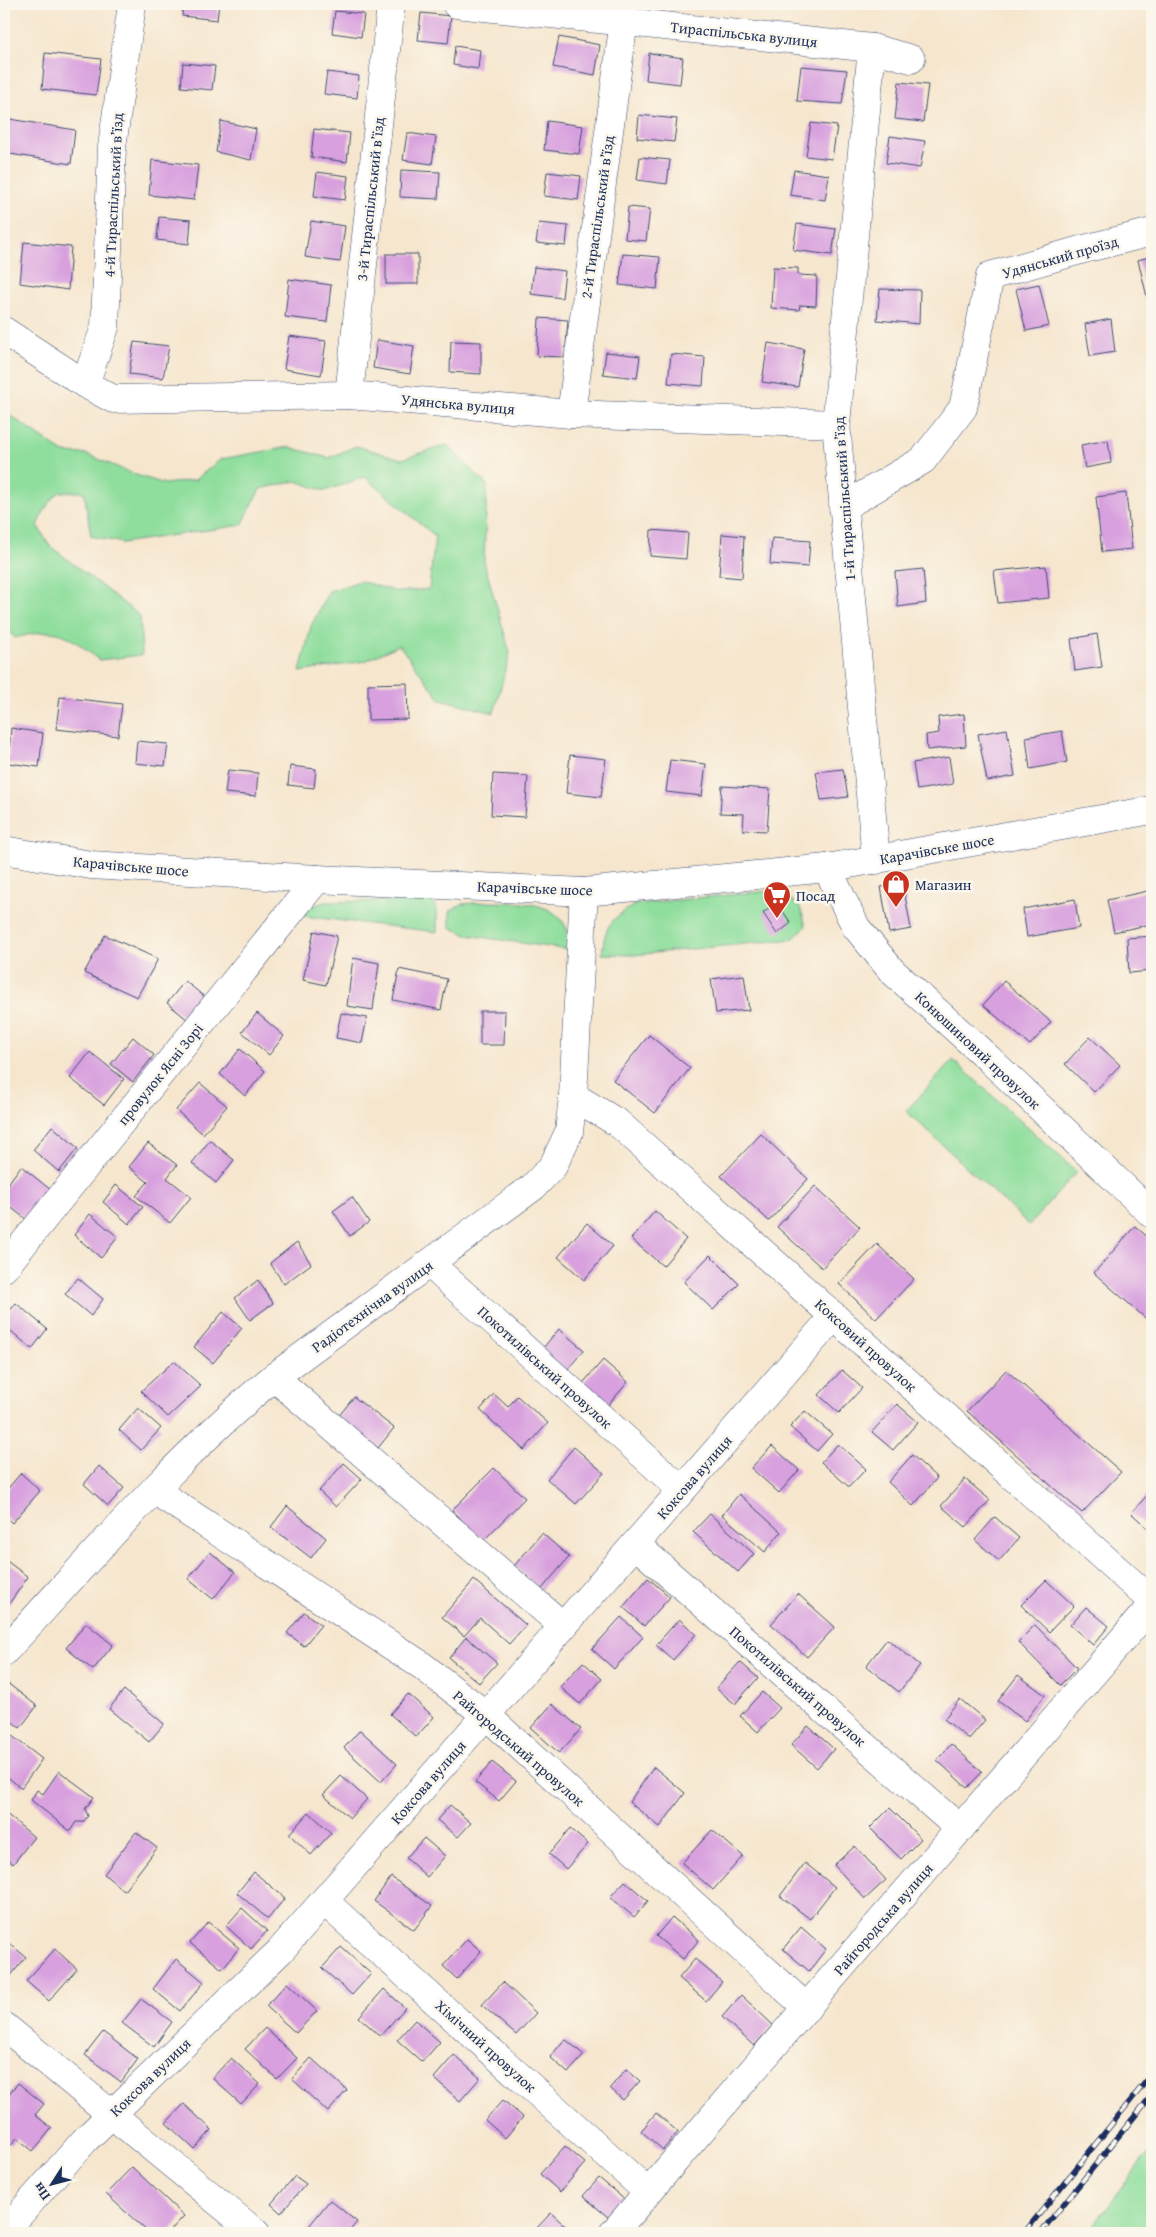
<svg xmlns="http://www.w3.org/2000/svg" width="1156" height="2237" viewBox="0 0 1156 2237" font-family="'Gentium Book Plus',serif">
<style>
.green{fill:#8fde9d;stroke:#55867e}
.building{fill:#d8a0de}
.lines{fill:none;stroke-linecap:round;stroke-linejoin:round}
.minor-casing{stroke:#3c4a6f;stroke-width:29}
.major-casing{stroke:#3c4a6f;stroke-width:29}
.minor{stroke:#fff;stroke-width:28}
.major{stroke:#fff;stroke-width:28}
.rail-casing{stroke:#1b2f5e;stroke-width:5.5}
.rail{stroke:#fbf7ec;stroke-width:4;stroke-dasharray:11;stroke-linecap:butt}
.labels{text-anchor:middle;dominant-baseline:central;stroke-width:5;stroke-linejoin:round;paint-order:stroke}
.street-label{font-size:15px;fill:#1b2f5e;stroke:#fbf7ec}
.poi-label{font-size:15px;fill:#1b2f5e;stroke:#fbf7ec;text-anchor:start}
</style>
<rect width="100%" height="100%" fill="#fbf7ec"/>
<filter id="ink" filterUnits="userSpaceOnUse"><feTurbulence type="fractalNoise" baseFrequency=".02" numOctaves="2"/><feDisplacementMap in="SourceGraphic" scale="10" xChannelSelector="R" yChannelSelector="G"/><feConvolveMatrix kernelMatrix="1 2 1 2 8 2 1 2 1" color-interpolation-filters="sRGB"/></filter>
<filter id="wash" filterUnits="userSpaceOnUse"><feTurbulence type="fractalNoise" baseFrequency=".0096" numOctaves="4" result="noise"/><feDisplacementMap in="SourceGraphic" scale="20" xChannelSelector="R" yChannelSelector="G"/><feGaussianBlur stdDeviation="1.12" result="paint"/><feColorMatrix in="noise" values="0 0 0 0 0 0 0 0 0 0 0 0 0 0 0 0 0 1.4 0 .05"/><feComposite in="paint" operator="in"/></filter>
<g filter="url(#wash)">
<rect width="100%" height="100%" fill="#f6e6ce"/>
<g class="green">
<path d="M 4,411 L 64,453 L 86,454 L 136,475 L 165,484 L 195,480 L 221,459 L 289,447 L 329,458 L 356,446 L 402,459 L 447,445 L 487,485 L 484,562 L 510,653 L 494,713 L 440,699 L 399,645 L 365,661 L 300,672 L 311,626 L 329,591 L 360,581 L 398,592 L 429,589 L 435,536 L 365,477 L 325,491 L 296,481 L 260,489 L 242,525 L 122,543 L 91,536 L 84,492 L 59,492 L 47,506 L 37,525 L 49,545 L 140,616 L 142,655 L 99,660 C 64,632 60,626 15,638 L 4,627 Z"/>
<path d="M 779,890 L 800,907 L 806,926 L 793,939 L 634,955 L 602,954 C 605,924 611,919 636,904 Z"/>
<polygon points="430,900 437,909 437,932 302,916 309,907 325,902"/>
<path d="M 485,902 C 511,903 552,898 566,927 C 569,933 568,943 569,950 L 467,935 L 450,927 L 450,911 L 462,904 Z"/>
<polygon points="953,1060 1077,1172 1029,1225 906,1111"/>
<polygon points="1152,2150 1152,2233 1088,2233 1137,2167"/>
</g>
<g id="blocks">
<g class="building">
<polygon points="183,4 219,4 217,20 182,16"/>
<polygon points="335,11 364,14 361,37 332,33"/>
<polygon points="421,13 451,16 448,43 418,40"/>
<polygon points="559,37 600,45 595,75 553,67"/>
<polygon points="455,46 480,50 478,69 453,65"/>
<polygon points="45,53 101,59 96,95 42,89"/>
<polygon points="649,53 683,58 680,84 646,80"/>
<polygon points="183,63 215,66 212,90 181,87"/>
<polygon points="801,66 847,70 842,104 797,101"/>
<polygon points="327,72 359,76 357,98 324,94"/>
<polygon points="899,82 928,85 923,122 895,119"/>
<polygon points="639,115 677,119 674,142 637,138"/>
<polygon points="4,118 75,130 71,164 4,153"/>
<polygon points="221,121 256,129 251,160 216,152"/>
<polygon points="547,121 583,126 579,154 544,150"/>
<polygon points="811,123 837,126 832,159 806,156"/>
<polygon points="314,129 350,133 347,162 311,157"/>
<polygon points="407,133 436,137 432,164 403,160"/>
<polygon points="890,136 925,141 920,168 886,163"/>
<polygon points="640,157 670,160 667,184 637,180"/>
<polygon points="152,160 198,165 194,200 149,195"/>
<polygon points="401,170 440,172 438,199 400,197"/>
<polygon points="794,170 829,175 825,200 790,195"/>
<polygon points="317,172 348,176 345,200 314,196"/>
<polygon points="547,172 581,176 578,200 544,196"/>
<polygon points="628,207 650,209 646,241 625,239"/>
<polygon points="159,217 191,220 189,244 157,240"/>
<polygon points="311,221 345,226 340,262 305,257"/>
<polygon points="539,223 568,226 566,246 536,243"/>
<polygon points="797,224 836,229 832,255 793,250"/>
<polygon points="24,242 71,247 68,290 20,283"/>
<rect x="386" y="254" width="32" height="30"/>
<polygon points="623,254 660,257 657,289 619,285"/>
<polygon points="1152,256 1152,300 1148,301 1138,260"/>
<polygon points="534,267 565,271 562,298 531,294"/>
<polygon points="773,267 798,268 798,275 817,276 816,306 800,305 799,310 771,308"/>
<polygon points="289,279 331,285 327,322 285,317"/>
<polygon points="1039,284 1049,326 1026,331 1016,289"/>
<polygon points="880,289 920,290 919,324 877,320"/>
<polygon points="539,318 568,320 565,357 537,356"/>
<polygon points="1111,319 1115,352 1090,356 1085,324"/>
<polygon points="289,336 326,341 321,375 284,369"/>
<polygon points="377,340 414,346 410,374 373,368"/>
<polygon points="451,341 481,342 481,374 450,372"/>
<polygon points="134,342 169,346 163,378 129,374"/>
<polygon points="768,343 804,349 798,387 762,382"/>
<polygon points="606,352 640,356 637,378 603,374"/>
<polygon points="671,354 705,357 703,386 668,383"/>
<polygon points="1108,440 1111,463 1085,468 1081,445"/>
<polygon points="1126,493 1132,549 1102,552 1096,497"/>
<polygon points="651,530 688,533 686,559 650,556"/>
<polygon points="722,534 744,536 742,578 719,576"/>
<polygon points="772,538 810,541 808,567 770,564"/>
<polygon points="1046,566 1049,598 998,603 994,571"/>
<polygon points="923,569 926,603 898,607 895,572"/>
<polygon points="1097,634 1102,667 1075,671 1071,639"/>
<polygon points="407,683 408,719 368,720 368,684"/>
<polygon points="60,697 122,704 118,736 56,729"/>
<polygon points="964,714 966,746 927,750 926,735 939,733 938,717"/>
<polygon points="11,728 43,733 39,767 8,763"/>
<polygon points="1007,729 1015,776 987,781 978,734"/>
<polygon points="1062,731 1067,762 1030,769 1026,737"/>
<polygon points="137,741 168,744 165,766 135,763"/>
<polygon points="570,755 606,759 601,797 566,793"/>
<polygon points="949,757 953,784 917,790 913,763"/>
<polygon points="670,760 706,764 702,796 666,792"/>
<polygon points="290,766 316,769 314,788 288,785"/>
<polygon points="843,769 848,797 821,800 816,772"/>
<polygon points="228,770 258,773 256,796 225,793"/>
<polygon points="493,774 528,776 525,817 491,815"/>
<polygon points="722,786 770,789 767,831 743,830 744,814 720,813"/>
<polygon points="903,884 911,929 889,933 881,887"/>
<polygon points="1152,890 1152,924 1114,932 1107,900"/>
<polygon points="1075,899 1079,928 1027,937 1023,909"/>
<polygon points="777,903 791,923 777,934 763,913"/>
<polygon points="314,931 337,936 326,985 303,980"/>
<polygon points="105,935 158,959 137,997 84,973"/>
<polygon points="1152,936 1152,971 1129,973 1127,938"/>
<polygon points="353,958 379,963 373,1010 347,1006"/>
<polygon points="399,969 447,979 441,1010 393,1000"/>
<polygon points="744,975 749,1010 716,1013 711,979"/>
<polygon points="185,981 211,1002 193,1024 167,1003"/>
<polygon points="1004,981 1051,1022 1030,1045 983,1005"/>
<polygon points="480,1011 505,1011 504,1045 480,1045"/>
<polygon points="257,1013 284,1036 269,1055 242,1032"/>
<polygon points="341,1013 367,1018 362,1043 336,1038"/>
<polygon points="649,1035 690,1068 655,1113 613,1080"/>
<polygon points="133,1037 154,1055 133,1082 111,1064"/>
<polygon points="1090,1037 1120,1065 1094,1092 1065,1064"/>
<polygon points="240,1049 265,1071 245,1096 220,1074"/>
<polygon points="90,1052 124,1079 104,1105 70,1078"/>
<polygon points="200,1083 227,1106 203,1134 176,1110"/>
<polygon points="52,1126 78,1148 59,1172 33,1150"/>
<polygon points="761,1134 808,1179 769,1221 721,1176"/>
<polygon points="210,1140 234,1160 216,1183 192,1163"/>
<polygon points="148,1143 177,1165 167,1178 191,1197 170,1223 136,1196 148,1182 129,1167"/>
<polygon points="21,1166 51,1190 27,1220 4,1202 4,1189"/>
<polygon points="116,1185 143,1207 129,1224 103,1202"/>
<polygon points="815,1186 860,1227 822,1268 777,1227"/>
<polygon points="352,1197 369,1222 350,1236 333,1211"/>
<polygon points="655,1211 686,1239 663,1266 631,1239"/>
<polygon points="90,1214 118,1237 101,1258 74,1235"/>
<polygon points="587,1223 613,1246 584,1280 558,1257"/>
<polygon points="1135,1226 1152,1241 1152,1324 1094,1273"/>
<polygon points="297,1242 311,1264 284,1284 270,1263"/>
<polygon points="877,1244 914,1279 876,1319 839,1284"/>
<polygon points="710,1255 739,1284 713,1310 684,1282"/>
<polygon points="78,1278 103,1299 91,1316 65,1294"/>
<polygon points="258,1280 273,1303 250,1320 235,1298"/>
<polygon points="16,1303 47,1329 32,1349 4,1325 4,1318"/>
<polygon points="223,1312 242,1328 213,1363 194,1347"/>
<polygon points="559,1329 584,1350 562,1376 537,1355"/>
<polygon points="603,1360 628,1382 602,1412 577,1390"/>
<polygon points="174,1361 201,1386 168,1417 141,1391"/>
<polygon points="842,1370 862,1388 839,1413 819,1395"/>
<polygon points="1006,1370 1121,1472 1082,1513 967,1411"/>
<polygon points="494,1394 508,1407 517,1396 548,1423 524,1450 480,1410"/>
<polygon points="354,1397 394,1428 378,1448 338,1417"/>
<polygon points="897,1404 918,1422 893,1450 872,1432"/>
<polygon points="138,1408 161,1428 141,1450 119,1430"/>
<polygon points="805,1411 832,1434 817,1451 790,1427"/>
<polygon points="838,1444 866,1469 849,1487 821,1462"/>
<polygon points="772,1446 799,1470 779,1493 751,1468"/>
<polygon points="574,1447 604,1473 576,1504 547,1479"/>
<polygon points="912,1455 937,1478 913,1506 888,1482"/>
<polygon points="344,1463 362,1479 336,1507 319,1491"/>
<polygon points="99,1466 124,1488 108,1506 84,1484"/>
<polygon points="494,1468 525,1498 483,1541 452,1510"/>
<polygon points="21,1473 40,1491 12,1523 4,1515 4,1493"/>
<polygon points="965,1479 990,1500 966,1527 941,1506"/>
<polygon points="1152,1490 1152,1532 1131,1513"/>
<polygon points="739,1494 781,1532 765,1552 722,1515"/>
<polygon points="287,1506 326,1538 311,1558 271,1527"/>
<polygon points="710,1514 754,1554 738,1572 693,1532"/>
<polygon points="995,1517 1019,1538 999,1561 975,1540"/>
<polygon points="542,1533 569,1557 541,1590 514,1566"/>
<polygon points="210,1552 235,1572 213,1599 188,1579"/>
<polygon points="4,1559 28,1577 6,1608 4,1606"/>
<polygon points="648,1578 670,1597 644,1626 623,1607"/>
<polygon points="474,1580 526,1625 509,1644 480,1618 464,1636 442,1617"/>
<polygon points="1046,1580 1074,1606 1049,1632 1021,1605"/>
<polygon points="798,1594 835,1627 807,1657 771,1624"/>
<polygon points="1086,1607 1109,1626 1093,1645 1070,1625"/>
<polygon points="304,1612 321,1625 304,1646 287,1633"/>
<polygon points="621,1617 643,1637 614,1669 592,1649"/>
<polygon points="679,1619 696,1634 673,1660 656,1645"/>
<polygon points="86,1623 113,1645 93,1670 66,1648"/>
<polygon points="1035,1625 1077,1668 1060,1685 1018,1642"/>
<polygon points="466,1637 497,1663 479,1683 449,1658"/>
<polygon points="887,1639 920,1665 899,1692 866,1666"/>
<polygon points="583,1662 602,1679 580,1704 560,1687"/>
<polygon points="740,1662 758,1678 735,1704 716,1688"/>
<polygon points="1018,1675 1045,1695 1025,1721 998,1701"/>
<polygon points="6,1682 37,1706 20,1728 4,1715 4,1685"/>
<polygon points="124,1690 164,1724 149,1742 109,1709"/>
<polygon points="762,1692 780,1708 758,1732 740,1716"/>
<polygon points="408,1694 434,1717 416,1737 390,1714"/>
<polygon points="960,1699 985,1720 969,1739 944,1719"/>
<polygon points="552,1704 581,1729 559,1753 531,1728"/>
<polygon points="808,1726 834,1749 817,1768 791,1745"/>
<polygon points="360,1730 397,1764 381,1782 344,1748"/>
<polygon points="7,1732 42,1759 21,1788 4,1774 4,1737"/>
<polygon points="951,1744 982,1772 967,1788 937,1760"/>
<polygon points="492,1762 516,1781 499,1801 475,1782"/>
<polygon points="654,1767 685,1793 660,1827 629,1802"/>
<polygon points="59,1771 94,1797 85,1809 88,1816 83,1822 76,1822 70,1831 31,1800 37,1790 43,1794"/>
<polygon points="341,1776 367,1799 350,1818 323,1795"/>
<polygon points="450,1805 471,1823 458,1837 437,1820"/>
<polygon points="890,1808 921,1839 901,1859 870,1828"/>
<polygon points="4,1812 34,1837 13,1864 4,1857"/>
<polygon points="309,1812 331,1833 311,1855 289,1834"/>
<polygon points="570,1829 588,1844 566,1869 549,1854"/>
<polygon points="712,1830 743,1856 713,1890 682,1863"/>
<polygon points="136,1832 157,1848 124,1891 104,1874"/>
<polygon points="424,1838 445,1856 427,1877 406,1858"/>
<polygon points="855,1846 886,1880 865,1899 834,1865"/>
<polygon points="805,1863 835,1887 810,1919 780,1896"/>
<polygon points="254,1872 285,1898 268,1919 237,1893"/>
<polygon points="391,1877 432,1906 414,1930 374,1901"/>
<polygon points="625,1881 648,1901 634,1917 610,1897"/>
<polygon points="242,1908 267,1931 251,1949 226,1926"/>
<polygon points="672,1917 699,1940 683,1959 656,1936"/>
<polygon points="208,1922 239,1948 222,1969 190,1943"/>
<polygon points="801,1927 826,1949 809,1971 783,1949"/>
<polygon points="4,1939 26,1957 4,1984"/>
<polygon points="467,1939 481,1951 457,1979 443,1966"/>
<polygon points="341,1947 371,1974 352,1995 322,1968"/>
<polygon points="55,1949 77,1969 49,2001 26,1981"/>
<polygon points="176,1959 204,1982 180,2011 153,1989"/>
<polygon points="695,1959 722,1982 706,2001 679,1978"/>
<polygon points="503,1982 536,2013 516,2035 482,2005"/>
<polygon points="287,1983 317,2011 296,2033 266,2006"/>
<polygon points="384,1989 405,2008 380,2036 359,2017"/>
<polygon points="741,1995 773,2025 754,2046 722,2017"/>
<polygon points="141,1999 172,2022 154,2047 122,2023"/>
<polygon points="415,2020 440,2042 422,2062 397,2040"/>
<polygon points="265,2028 297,2058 277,2079 245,2049"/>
<polygon points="103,2032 138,2059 121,2082 85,2055"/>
<polygon points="565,2039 584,2055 568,2073 550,2057"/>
<polygon points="454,2055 480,2078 460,2101 434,2078"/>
<polygon points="231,2058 260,2084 241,2104 212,2078"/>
<polygon points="311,2058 347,2090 328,2112 292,2079"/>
<polygon points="626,2069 640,2081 623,2100 610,2088"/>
<polygon points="18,2083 44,2104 35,2115 52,2128 33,2151 17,2138 11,2145 4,2139 4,2101"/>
<polygon points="503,2100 523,2117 505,2138 485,2120"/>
<polygon points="184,2104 212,2130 194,2149 166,2123"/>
<polygon points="656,2113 678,2132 663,2150 641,2131"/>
<polygon points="565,2146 585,2163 560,2192 540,2174"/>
<polygon points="132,2167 184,2216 168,2233 149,2233 106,2194"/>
<polygon points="295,2176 306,2184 281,2213 271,2204"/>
<polygon points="599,2178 625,2200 609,2218 583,2196"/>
<polygon points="330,2200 357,2222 348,2233 308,2233 305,2231"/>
<polygon points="551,2213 573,2233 535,2233 533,2232"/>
</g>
</g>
</g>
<g filter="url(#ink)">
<use href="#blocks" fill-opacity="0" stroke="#3c4a6f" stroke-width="1"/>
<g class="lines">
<g class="minor-casing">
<g id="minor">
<polyline points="456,4 872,48 911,59"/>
<polyline points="872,48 836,424 876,860"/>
<polyline points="4,331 85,384 113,399 349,395 571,414 836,424"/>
<polyline points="85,384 105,327 112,147 132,4"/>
<polyline points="349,395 391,4"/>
<polyline points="571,414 624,20"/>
<polyline points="843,507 923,460 963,408 990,276 1084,249 1152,232"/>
<polyline points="827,868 856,927 892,971 989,1059 1152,1214"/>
<polyline points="573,1096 618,1123 1152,1601"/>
<polyline points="430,1264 682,1490"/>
<polyline points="4,1268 317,879"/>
<polyline points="274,1377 563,1626"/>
<polyline points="154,1490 421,1665 486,1715 807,2008"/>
<polyline points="635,1544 960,1829"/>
<polyline points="324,1901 648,2192"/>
<polyline points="4,2026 256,2233"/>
<polyline points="4,2232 85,2140 280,1951 834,1316"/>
<polyline points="613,2233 1152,1605"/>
</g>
</g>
<g class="major-casing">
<g id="major">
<polyline points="4,850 91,865 317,879 584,892 827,868 1152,810"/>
<path d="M 4,1652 C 91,1558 175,1459 274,1377 L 533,1187 L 553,1166 L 569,1132 L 573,1096 L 584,892"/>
</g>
</g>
<use href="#minor" class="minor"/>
<use href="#major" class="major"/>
<g class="rail-casing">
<g id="rail">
<polyline points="1024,2233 1152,2074"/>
<polyline points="1040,2233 1152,2095"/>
</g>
</g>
<use href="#rail" class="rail"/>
</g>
</g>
<defs>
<g id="shop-pin" transform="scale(1.4375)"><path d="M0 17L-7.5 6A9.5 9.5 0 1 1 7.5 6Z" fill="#c8321e" stroke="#fbf7ec"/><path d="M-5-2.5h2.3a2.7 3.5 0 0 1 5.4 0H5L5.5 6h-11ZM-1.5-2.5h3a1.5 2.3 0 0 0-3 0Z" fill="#fff"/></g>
<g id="supermarket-pin" transform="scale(1.4375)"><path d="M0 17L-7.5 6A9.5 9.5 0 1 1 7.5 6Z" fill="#c8321e" stroke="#fbf7ec"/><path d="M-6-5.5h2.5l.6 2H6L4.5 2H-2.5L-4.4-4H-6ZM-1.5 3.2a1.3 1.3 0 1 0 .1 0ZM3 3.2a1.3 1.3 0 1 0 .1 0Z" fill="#fff"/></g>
</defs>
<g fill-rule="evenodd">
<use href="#shop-pin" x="896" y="884"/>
<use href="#supermarket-pin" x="777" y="895"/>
</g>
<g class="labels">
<g class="street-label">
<text transform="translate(744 34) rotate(6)">Тираспільська вулиця</text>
<text transform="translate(113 195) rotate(-87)">4-й Тираспільський в’їзд</text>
<text transform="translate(370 199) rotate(-84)">3-й Тираспільський в’їзд</text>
<text transform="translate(597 217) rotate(-82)">2-й Тираспільський в’їзд</text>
<text transform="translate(1060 257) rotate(-16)">Удянський проїзд</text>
<text transform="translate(458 404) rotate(5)">Удянська вулиця</text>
<text transform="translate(844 499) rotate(-94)">1-й Тираспільський в’їзд</text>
<text transform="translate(937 849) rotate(-10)">Карачівське шосе</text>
<text transform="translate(131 866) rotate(5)">Карачівське шосе</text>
<text transform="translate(535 888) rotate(2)">Карачівське шосе</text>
<text transform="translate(978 1050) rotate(43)">Конюшиновий провулок</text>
<text transform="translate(160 1074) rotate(-51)">провулок Ясні Зорі</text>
<text transform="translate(372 1306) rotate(-36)">Радіотехнічна вулиця</text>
<text transform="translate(866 1345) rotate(42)">Коксовий провулок</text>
<text transform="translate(545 1367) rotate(42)">Покотилівський провулок</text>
<text transform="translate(694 1477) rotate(-49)">Коксова вулиця</text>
<text transform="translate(798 1686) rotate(41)">Покотилівський провулок</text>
<text transform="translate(519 1748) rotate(41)">Райгородський провулок</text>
<text transform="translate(428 1782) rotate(-49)">Коксова вулиця</text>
<text transform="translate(883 1919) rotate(-49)">Райгородська вулиця</text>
<text transform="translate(486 2046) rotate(42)">Хімічний провулок</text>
<text transform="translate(150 2077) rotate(-44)">Коксова вулиця</text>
</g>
<g class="poi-label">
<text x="915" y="884">Магазин</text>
<text x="796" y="895">Посад</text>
</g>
</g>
<rect width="1156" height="2237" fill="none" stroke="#fbf7ec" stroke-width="20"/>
<g transform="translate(52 2184) rotate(234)" stroke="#fbf7ec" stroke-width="4" paint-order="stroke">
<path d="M0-4L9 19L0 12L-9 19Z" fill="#1b2f5e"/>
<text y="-8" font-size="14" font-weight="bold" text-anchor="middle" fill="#1b2f5e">Пн</text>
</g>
</svg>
